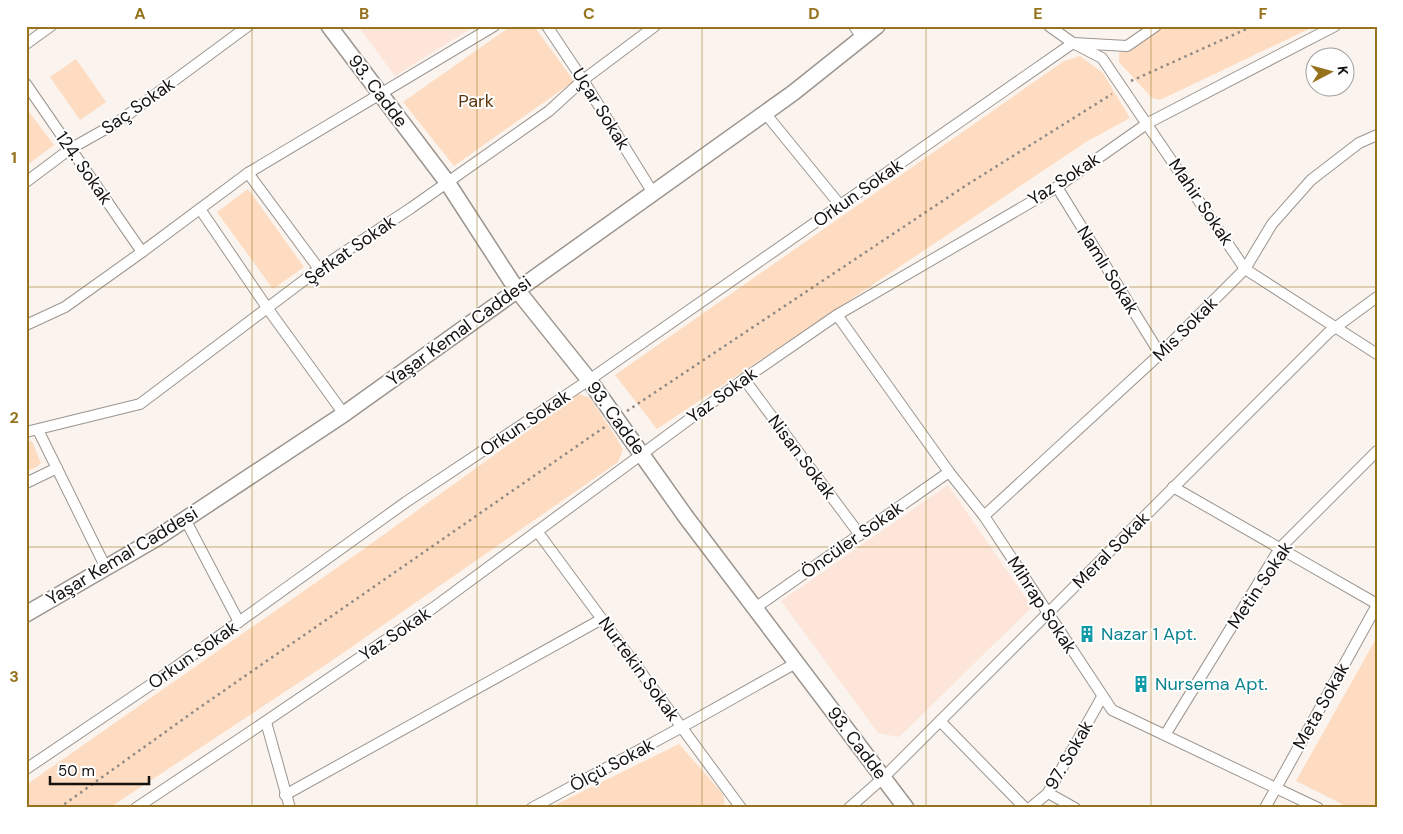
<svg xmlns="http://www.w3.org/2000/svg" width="1403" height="834" viewBox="0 0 1403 834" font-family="'DM Sans',sans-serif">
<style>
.education{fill:#fde5da}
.green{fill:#fedcc1}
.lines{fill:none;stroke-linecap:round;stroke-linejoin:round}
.street-casing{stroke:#9c958f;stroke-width:12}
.secondary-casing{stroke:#9c958f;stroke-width:18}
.path{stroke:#908a86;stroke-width:2.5;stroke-dasharray:2.5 4;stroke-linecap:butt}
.street{stroke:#fff;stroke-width:10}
.secondary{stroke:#fff;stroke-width:15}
.grid{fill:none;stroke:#95721b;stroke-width:1;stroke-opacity:0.55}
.labels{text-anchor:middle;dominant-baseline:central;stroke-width:4;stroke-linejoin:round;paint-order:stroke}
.street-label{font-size:18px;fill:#14110f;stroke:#fff}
.park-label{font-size:18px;fill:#5d340a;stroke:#fff}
.culture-label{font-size:18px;fill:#0d838f;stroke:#fff;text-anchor:start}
.neatline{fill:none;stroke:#95721b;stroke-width:2}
.grid-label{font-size:16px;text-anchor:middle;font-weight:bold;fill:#95721b}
</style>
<rect width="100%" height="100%" fill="#fbf3ed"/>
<g class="education">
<polygon points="358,26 475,26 395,76"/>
<polygon points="948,485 1032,607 899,737 878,733 781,601"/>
</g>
<g class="green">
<polygon points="511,26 534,26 574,81 454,166 403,102"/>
<polygon points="1166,26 1315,26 1160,100 1152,98 1119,62 1119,53"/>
<polygon points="1080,56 1103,73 1130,118 1086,142 657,429 615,375 1064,61"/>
<polygon points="76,59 106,102 80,120 50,77"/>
<polygon points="26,108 54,145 26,166"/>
<polygon points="248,189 304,267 273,289 217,212"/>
<polygon points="579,394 590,398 616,437 623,450 618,462 327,664 109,808 26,808 26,785 361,551"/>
<polygon points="32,441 41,463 37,467 26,471 26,442"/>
<polygon points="1377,637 1377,808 1350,808 1296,781"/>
<polygon points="679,744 723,794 725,804 712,808 549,808"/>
</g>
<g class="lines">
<g class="street-casing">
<g id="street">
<polyline points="547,26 583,80 653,193"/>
<polyline points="854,26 862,38"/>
<polyline points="1049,26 1073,43 1102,58 1245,269 1377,354"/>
<polyline points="26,44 51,26"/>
<polyline points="26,84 142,252"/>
<polyline points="765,113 840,205"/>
<polyline points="248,173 319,269"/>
<polyline points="26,182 70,149 118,122 248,26"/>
<polyline points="1057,187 1160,354"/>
<polyline points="200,209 268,309 344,414"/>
<polyline points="837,315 949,472 984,516 1112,710 1318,808"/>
<polyline points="26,325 65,307 142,252 248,173 494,26"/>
<polyline points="744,379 860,535"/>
<polyline points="38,430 106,568"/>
<polyline points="26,432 140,404 319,269 411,208 549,111 583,80 655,26"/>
<polyline points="26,483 57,468"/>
<polyline points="1173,487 1377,604"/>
<polyline points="984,516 1160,354 1245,269 1272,224 1311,180 1359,143 1377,135"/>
<polyline points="185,519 239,622"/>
<polyline points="537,531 741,808"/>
<polyline points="755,608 949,472"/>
<polyline points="940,721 1025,808"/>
<polyline points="266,722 290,808"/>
<polyline points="1165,735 1280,548 1377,451"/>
<polyline points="26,769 162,677 406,502 589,380 1073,43 1127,46 1156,26"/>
<polyline points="1048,793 1075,808"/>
<polyline points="285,795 602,619"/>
<polyline points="136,808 247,734 433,608 744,379 837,315 1057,187 1148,123 1335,26"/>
<polyline points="532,808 682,727 796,663"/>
<polyline points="849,808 883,778 1328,333 1377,297"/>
<polyline points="1030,808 1048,793 1102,697"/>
<polyline points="1265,808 1377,605"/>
</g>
</g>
<g class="secondary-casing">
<g id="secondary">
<polyline points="329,26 447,182 517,290 589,380 686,517 906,808"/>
<polyline points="26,614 157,538 344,414 793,93 877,26"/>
</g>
</g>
<g class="path">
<polyline points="1131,81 1253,26"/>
<polyline points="627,411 965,186 1112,94"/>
<polyline points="59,808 196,710 606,426"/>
</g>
<use href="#street" class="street"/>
<use href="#secondary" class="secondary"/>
</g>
<path class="grid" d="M 252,26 L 252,808M 477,26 L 477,808M 702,26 L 702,808M 926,26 L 926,808M 1151,26 L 1151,808M 26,287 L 1377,287M 26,547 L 1377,547"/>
<defs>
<g id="building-bare" transform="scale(1.35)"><path d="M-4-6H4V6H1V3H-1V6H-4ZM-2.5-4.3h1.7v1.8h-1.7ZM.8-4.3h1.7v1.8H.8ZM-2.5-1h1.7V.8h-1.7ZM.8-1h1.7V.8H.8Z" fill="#0f9aa8" stroke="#fff" stroke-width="2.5" paint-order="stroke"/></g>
</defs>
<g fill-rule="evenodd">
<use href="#building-bare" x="1087" y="634"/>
<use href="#building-bare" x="1141" y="684"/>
</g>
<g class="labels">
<g class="street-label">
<text transform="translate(378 91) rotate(53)">93. Cadde</text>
<text transform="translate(138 106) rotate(-35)">Saç Sokak</text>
<text transform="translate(601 109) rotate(58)">Uçar Sokak</text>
<text transform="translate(84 168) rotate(55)">124. Sokak</text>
<text transform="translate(1064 179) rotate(-33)">Yaz Sokak</text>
<text transform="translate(858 193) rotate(-35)">Orkun Sokak</text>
<text transform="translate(1201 202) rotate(56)">Mahir Sokak</text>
<text transform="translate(350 250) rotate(-35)">Şefkat Sokak</text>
<text transform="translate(1108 270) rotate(58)">Namlı Sokak</text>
<text transform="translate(1185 329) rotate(-45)">Mis Sokak</text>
<text transform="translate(459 331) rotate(-36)">Yaşar Kemal Caddesi</text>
<text transform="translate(722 395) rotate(-36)">Yaz Sokak</text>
<text transform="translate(616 418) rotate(54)">93. Cadde</text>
<text transform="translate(525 423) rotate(-34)">Orkun Sokak</text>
<text transform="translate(802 457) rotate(53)">Nisan Sokak</text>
<text transform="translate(852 540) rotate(-35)">Öncüler Sokak</text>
<text transform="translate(1111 550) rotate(-45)">Meral Sokak</text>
<text transform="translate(122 556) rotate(-31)">Yaşar Kemal Caddesi</text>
<text transform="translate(1260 585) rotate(-56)">Metin Sokak</text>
<text transform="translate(1042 605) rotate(57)">Mihrap Sokak</text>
<text transform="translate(395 634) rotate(-34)">Yaz Sokak</text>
<text transform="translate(193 655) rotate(-35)">Orkun Sokak</text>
<text transform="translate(639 669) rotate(54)">Nurtekin Sokak</text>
<text transform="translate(1321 706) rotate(-61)">Meta Sokak</text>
<text transform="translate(857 743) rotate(53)">93. Cadde</text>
<text transform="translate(1069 755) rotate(-60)">97. Sokak</text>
<text transform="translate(612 765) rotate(-28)">Ölçü Sokak</text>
</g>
<g class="park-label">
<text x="476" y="101">Park</text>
</g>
<g class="culture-label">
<text x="1101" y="634">Nazar 1 Apt.</text>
<text x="1155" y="684">Nursema Apt.</text>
</g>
</g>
<rect width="1403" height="834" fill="none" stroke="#ffffff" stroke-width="55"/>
<g transform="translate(1330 72) rotate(84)"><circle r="24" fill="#ffffff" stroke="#a1a09f"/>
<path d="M0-4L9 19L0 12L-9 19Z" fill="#95721b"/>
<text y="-8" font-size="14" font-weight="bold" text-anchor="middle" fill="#14110f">K</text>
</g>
<path d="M50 776v8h99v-8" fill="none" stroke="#14110f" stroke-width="2.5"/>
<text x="58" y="776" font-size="15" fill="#14110f" stroke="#ffffff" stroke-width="4" paint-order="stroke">50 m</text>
<rect x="28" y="28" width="1348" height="778" class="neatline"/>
<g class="grid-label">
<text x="140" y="19">A</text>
<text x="364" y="19">B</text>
<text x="589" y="19">C</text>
<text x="814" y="19">D</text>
<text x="1038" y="19">E</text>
<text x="1263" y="19">F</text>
<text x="14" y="163">1</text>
<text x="14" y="423">2</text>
<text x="14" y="682">3</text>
</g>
</svg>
